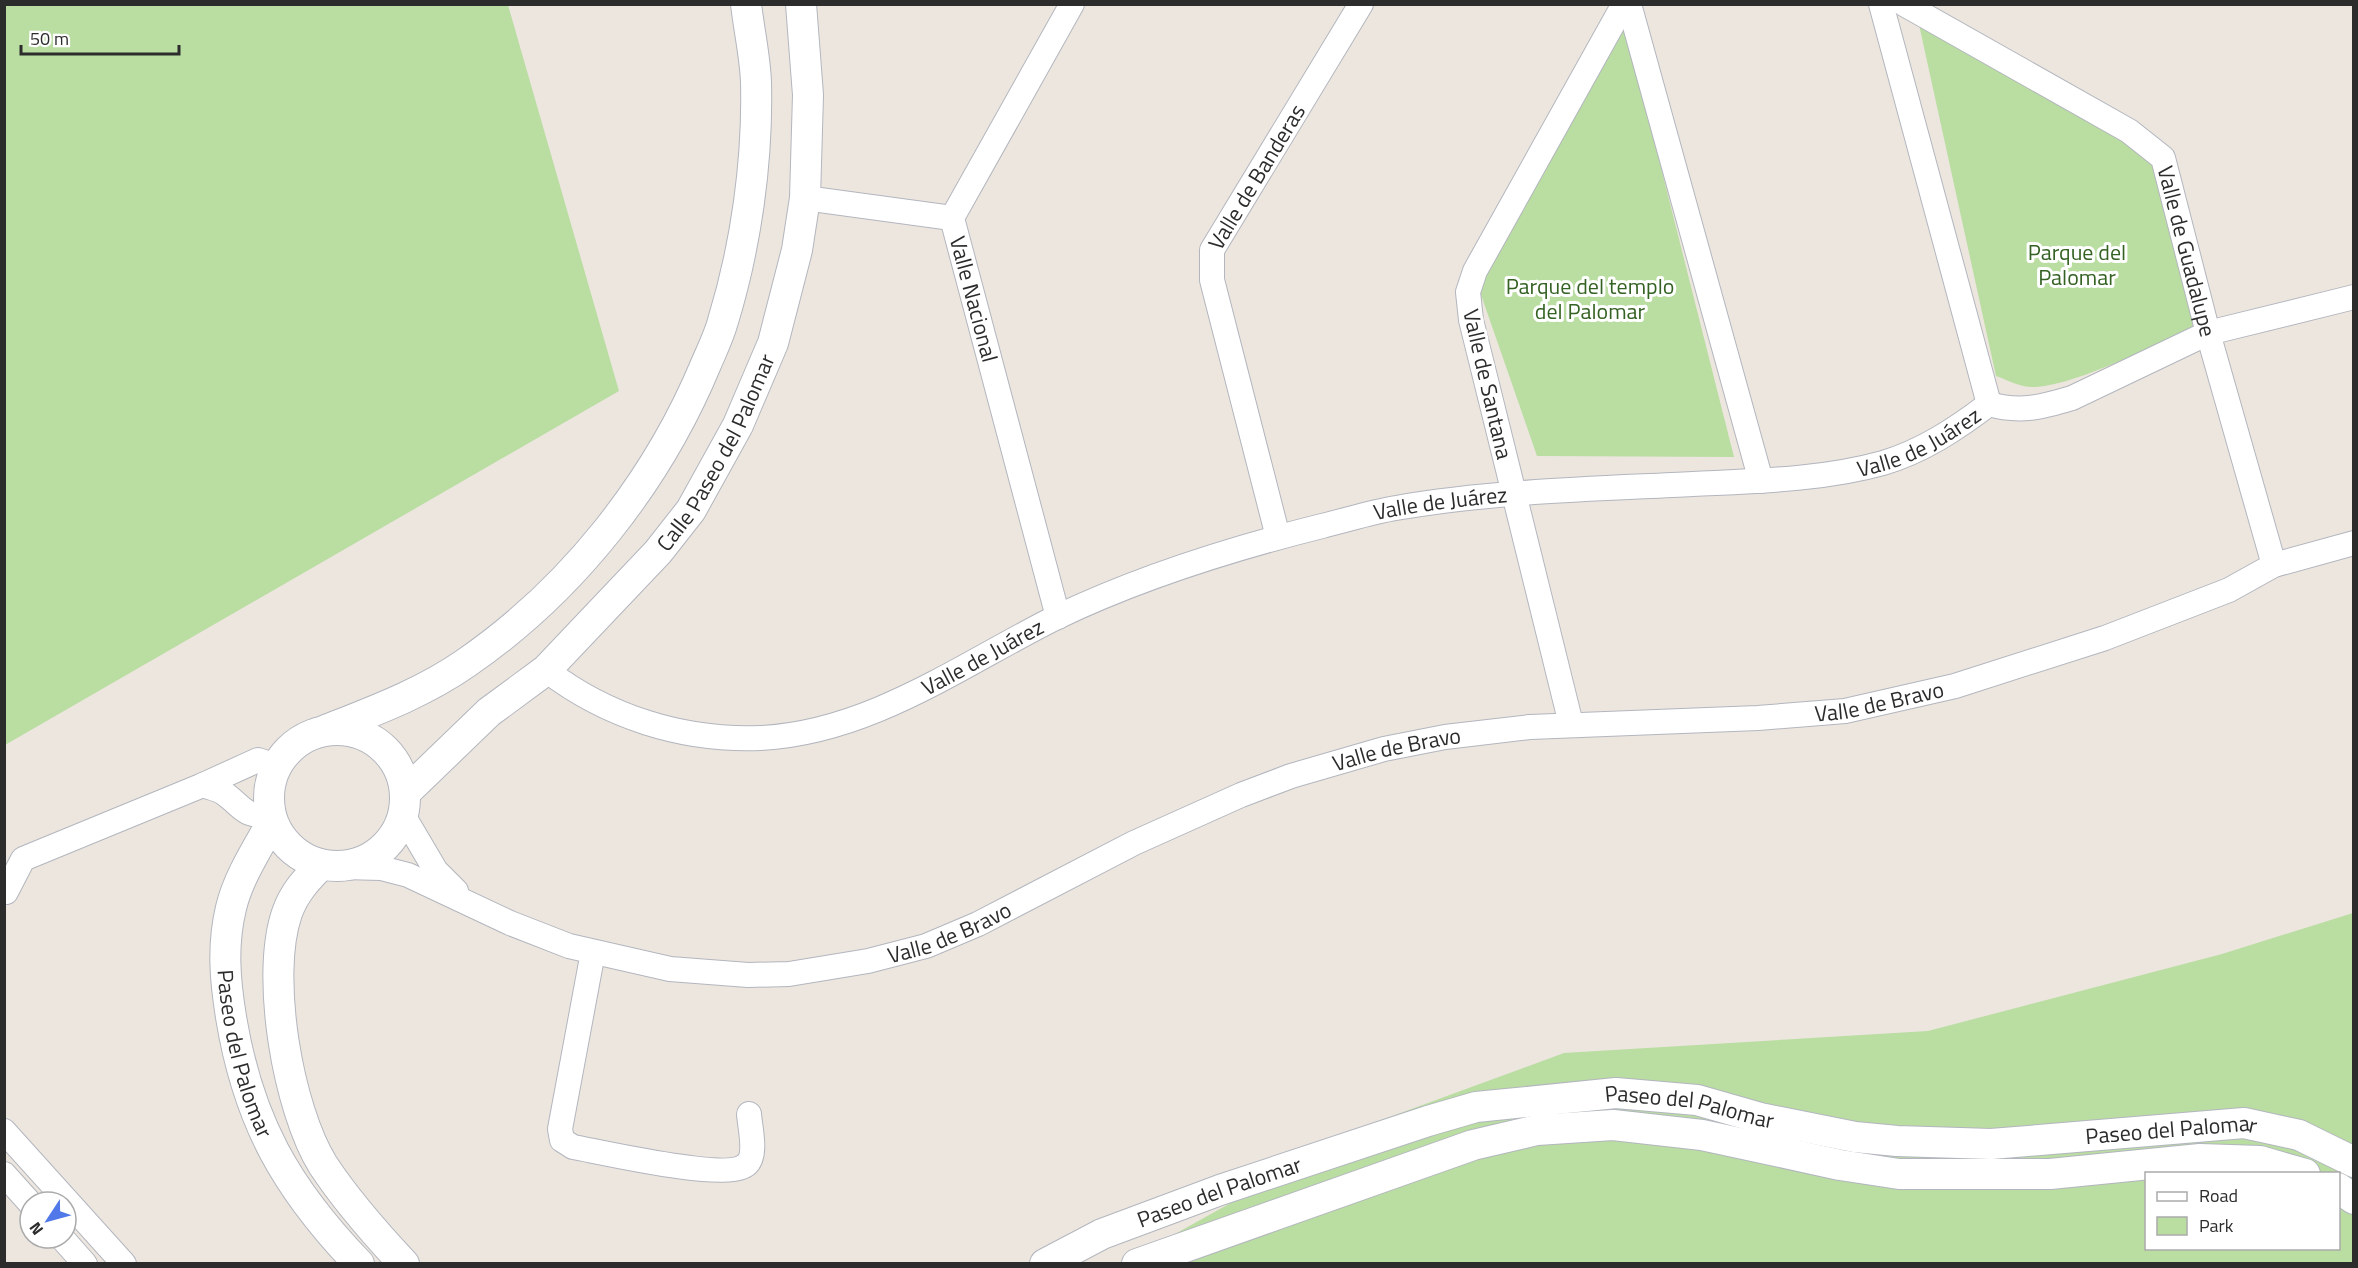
<svg xmlns="http://www.w3.org/2000/svg" width="2358" height="1268" viewBox="0 0 2358 1268" font-family="'Titillium Web',sans-serif">
<style>
.green{fill:#badda2;fill-rule:evenodd}
.lines{fill:none;stroke-linecap:round;stroke-linejoin:round}
.minor-casing{stroke:#b3b6be;stroke-width:26}
.tertiary-casing{stroke:#b3b6be;stroke-width:32}
.minor{stroke:#fff;stroke-width:24}
.tertiary{stroke:#fff;stroke-width:30}
.labels{text-anchor:middle;dominant-baseline:central;stroke-width:6;stroke-linejoin:round;paint-order:stroke}
.street-label{font-size:22px;fill:#2c2c2c;stroke:#fff}
.park-label{font-size:22px;fill:#346222;stroke:#fff}
</style>
<rect width="100%" height="100%" fill="#ece6df"/>
<g class="green">
<polygon points="5,4 508,5 619,391 5,745"/>
<path d="M 1918,20 L 2156,157 L 2199,325 C 2158,343 2072,388 2031,387 C 2018,386 2007,380 1996,376 Z"/>
<polygon points="1625,25 1734,457 1537,456 1479,289"/>
<path d="M 2353,913 L 2353,1263 L 1129,1264 L 1148,1249 L 1376,1122 L 1564,1053 L 1928,1031 L 2222,954 ZM 2146,1174 L 2338,1174 L 2338,1248 L 2146,1248 Z"/>
</g>
<g class="lines">
<g class="minor-casing">
<g id="minor">
<polyline points="1629,4 1761,481"/>
<polyline points="1881,4 1989,404"/>
<path id="s1" d="M 1904,4 L 2129,131 L 2163,158 L 2208,333 L 2274,565"/>
<polyline points="805,198 952,218"/>
<path id="s2" d="M 1278,537 L 1212,280 L 1212,250 L 1361,4"/>
<polyline points="1058,617 952,218 1072,4"/>
<path id="s3" d="M 546,670 C 607,717 683,741 760,738 C 869,733 961,665 1055,618 C 1140,577 1230,549 1322,526 C 1347,520 1371,512 1396,508 C 1494,491 1594,489 1693,484 C 1755,481 1822,480 1883,463 C 1923,451 1956,429 1989,404 C 2020,413 2042,407 2072,398 L 2208,333 L 2354,297"/>
<polyline points="1571,724 1471,320 1468,292 1475,271 1624,4"/>
<path d="M 203,785 C 210,788 219,789 225,794 C 243,807 245,819 270,813"/>
<polyline points="403,815 436,871 456,891"/>
<path id="s4" d="M 344,867 L 381,868 L 408,875 L 510,923 L 569,946 L 670,969 L 748,975 L 789,974 L 868,961 L 926,946 L 978,924 L 1134,843 L 1241,795 L 1291,776 L 1384,749 L 1445,737 L 1530,727 L 1758,718 L 1845,711 L 1955,686 L 2105,638 L 2229,590 L 2274,565 L 2354,543"/>
<polyline points="6,892 23,859 203,785 258,760 276,766"/>
<path d="M 593,952 L 560,1129 L 562,1140 L 573,1147 C 601,1152 729,1182 747,1164 C 757,1154 750,1128 749,1114"/>
<polyline points="4,1131 124,1264"/>
<polyline points="4,1174 30,1203"/>
<polyline points="62,1238 85,1264"/>
</g>
</g>
<g class="tertiary-casing">
<g id="tertiary">
<path d="M 326,730 C 374,711 423,693 466,663 C 572,590 657,482 706,364 C 712,350 719,336 723,321 C 746,246 758,161 756,82 C 755,56 749,30 746,4"/>
<circle cx="337" cy="798" r="68"/>
<path id="s5" d="M 405,793 L 489,712 L 546,670 L 658,552 L 691,510 L 738,425 L 773,343 L 797,250 L 805,198 L 808,95 L 801,4"/>
<path id="s6" d="M 272,822 C 257,849 238,878 231,908 C 222,945 225,980 231,1017 C 248,1121 286,1188 359,1264"/>
<path d="M 321,865 C 306,880 294,893 287,913 C 265,976 288,1109 323,1165 C 346,1200 375,1233 404,1264"/>
<polyline points="2338,1188 2354,1199"/>
<path id="s7" d="M 1045,1264 L 1102,1234 L 1220,1190 L 1428,1121 L 1476,1107 L 1616,1093 L 1697,1100 L 1760,1118 L 1855,1137 L 1897,1141 L 1991,1144 L 2244,1123 L 2299,1135 L 2354,1162"/>
<polyline points="1137,1264 1473,1145 1537,1130 1613,1125 1702,1135 1840,1165 1899,1174 2050,1174 2200,1159 2260,1161 2305,1174"/>
</g>
</g>
<use href="#minor" class="minor"/>
<use href="#tertiary" class="tertiary"/>
</g>
<g class="labels">
<g class="street-label">
<text stroke="none"><textPath href="#s2" startOffset="381">Valle de Banderas</textPath></text>
<text stroke="none"><textPath href="#s1" startOffset="398">Valle de Guadalupe</textPath></text>
<text transform="translate(974 299) rotate(75)">Valle Nacional</text>
<text transform="translate(1488 384) rotate(77)">Valle de Santana</text>
<text stroke="none"><textPath href="#s3" startOffset="1440">Valle de Juárez</textPath></text>
<text stroke="none"><textPath href="#s5" startOffset="466">Calle Paseo del Palomar</textPath></text>
<text stroke="none"><textPath href="#s3" startOffset="954">Valle de Juárez</textPath></text>
<text stroke="none"><textPath href="#s3" startOffset="468">Valle de Juárez</textPath></text>
<text stroke="none"><textPath href="#s4" startOffset="1602">Valle de Bravo</textPath></text>
<text stroke="none"><textPath href="#s4" startOffset="1116">Valle de Bravo</textPath></text>
<text stroke="none"><textPath href="#s4" startOffset="630">Valle de Bravo</textPath></text>
<text stroke="none"><textPath href="#s6" startOffset="244">Paseo del Palomar</textPath></text>
<text stroke="none"><textPath href="#s7" startOffset="675">Paseo del Palomar</textPath></text>
<text stroke="none"><textPath href="#s7" startOffset="1161">Paseo del Palomar</textPath></text>
<text stroke="none"><textPath href="#s7" startOffset="189">Paseo del Palomar</textPath></text>
</g>
<g class="park-label">
<text x="2077" y="252">Parque del<tspan x="2077" dy="25">Palomar</tspan></text>
<text x="1590" y="286">Parque del templo<tspan x="1590" dy="25">del Palomar</tspan></text>
</g>
</g>
<rect width="2358" height="1268" fill="none" stroke="#2c2c2c" stroke-width="12"/>
<rect x="2145" y="1172" width="195" height="78" fill="#ffffff" stroke="#ababab" stroke-width="1.5"/>
<rect x="2157" y="1192" width="30" height="9" fill="#ffffff" stroke="#ababab" stroke-width="1.5"/>
<text x="2199" y="1202" font-size="18" fill="#2c2c2c">Road</text>
<rect x="2157" y="1217" width="30" height="18" fill="#badda2" stroke="#ababab" stroke-width="1.5"/>
<text x="2199" y="1232" font-size="18" fill="#2c2c2c">Park</text>
<g transform="translate(48 1220) rotate(234)"><circle r="28" fill="#ffffff" stroke="#ababab" stroke-width="1.5"/>
<path d="M0-4.5L10 22L0 15L-10 22Z" fill="#5078e8"/>
<text y="-9" font-size="16" font-weight="bold" text-anchor="middle" fill="#2c2c2c">N</text>
</g>
<path d="M21 45v9h158v-9" fill="none" stroke="#2c2c2c" stroke-width="3"/>
<text x="30" y="45" font-size="18" fill="#2c2c2c" stroke="#ffffff" stroke-width="4.5" paint-order="stroke">50 m</text>
</svg>
